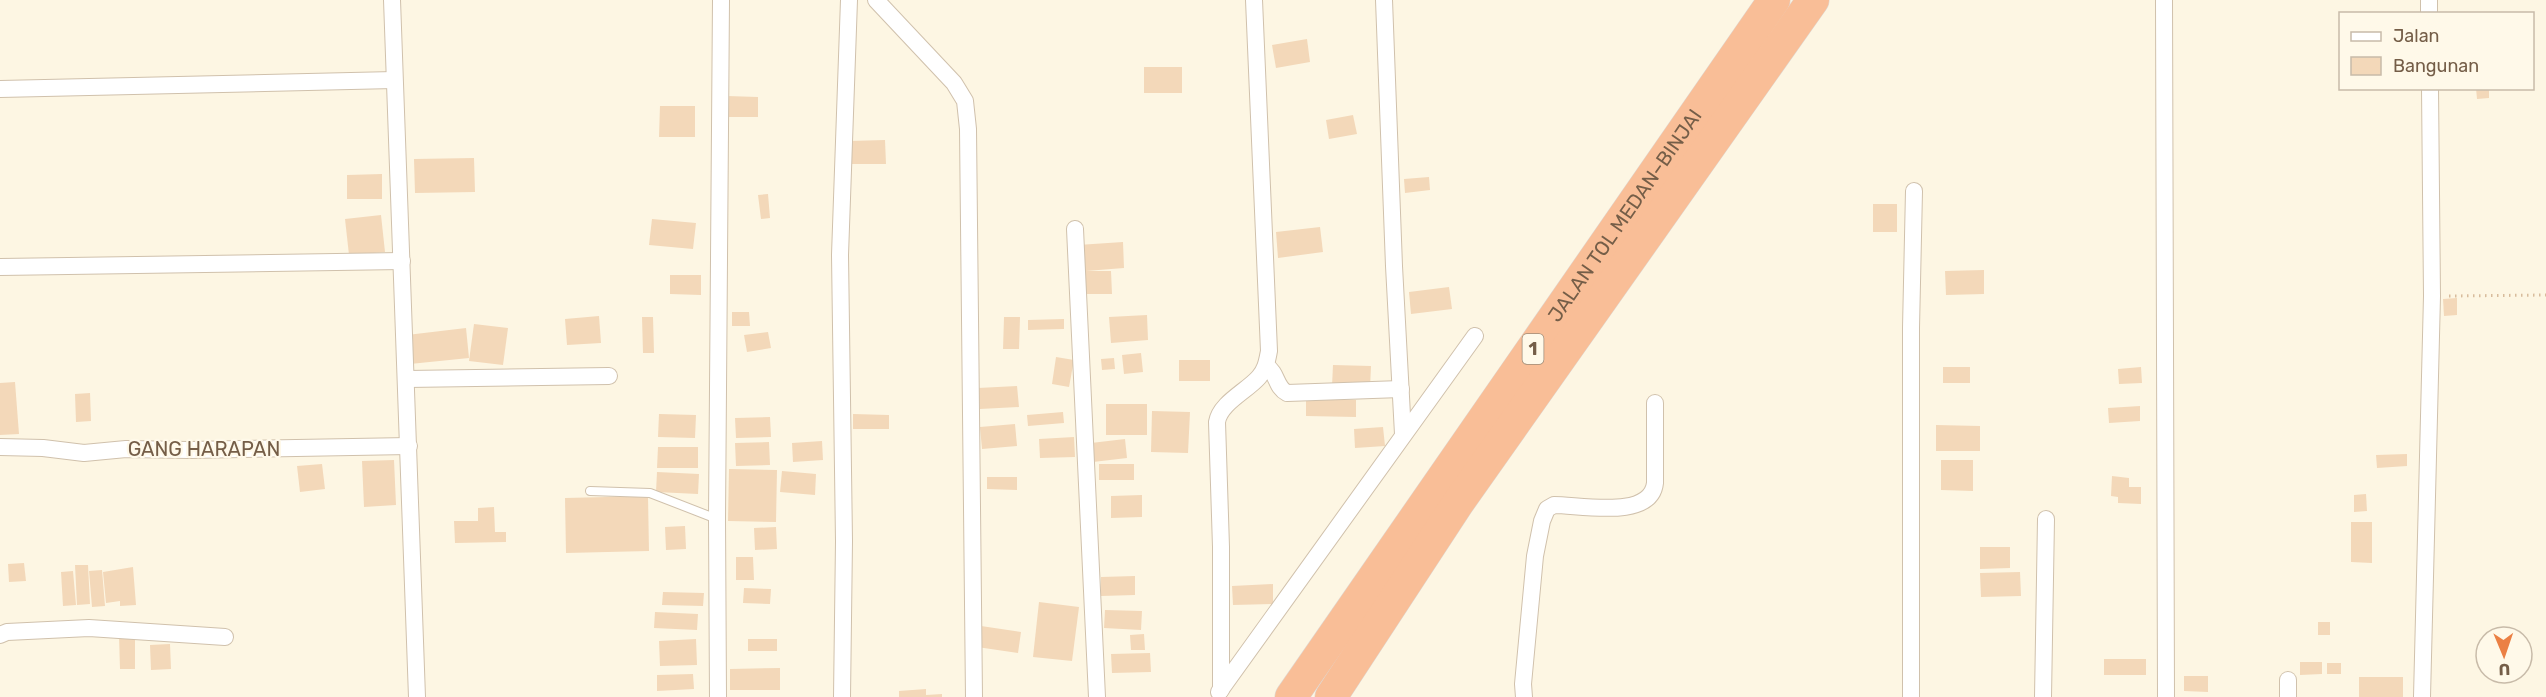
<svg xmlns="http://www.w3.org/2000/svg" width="2546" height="697" viewBox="0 0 2546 697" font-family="Rubik,sans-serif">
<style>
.building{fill:#f3d8b9}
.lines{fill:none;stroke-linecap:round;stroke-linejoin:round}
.service-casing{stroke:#d0c1ac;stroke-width:10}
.minor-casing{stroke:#d0c1ac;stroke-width:18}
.motorway-casing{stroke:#ded8d3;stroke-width:33}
.path{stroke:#d8bc9c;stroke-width:3;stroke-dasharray:1.5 4.5;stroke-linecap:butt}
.service{stroke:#fff;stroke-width:8}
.minor{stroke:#fff;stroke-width:16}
.motorway{stroke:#f9be97;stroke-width:32}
.labels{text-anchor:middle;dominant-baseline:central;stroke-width:4.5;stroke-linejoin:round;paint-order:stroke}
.shield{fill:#fff9e9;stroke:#9e8c78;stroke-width:1.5}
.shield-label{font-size:18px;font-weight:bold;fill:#755e48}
.street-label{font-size:20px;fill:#755e48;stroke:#fff9e9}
</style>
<rect width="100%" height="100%" fill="#fdf6e3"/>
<g class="building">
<polygon points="1307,39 1310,62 1276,68 1272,45"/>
<rect x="1144" y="67" width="38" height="26"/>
<polygon points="2476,88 2489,88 2489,98 2477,99"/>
<polygon points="727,96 758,97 758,117 727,117"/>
<polygon points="660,106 695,106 695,137 659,137"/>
<polygon points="1353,115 1357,134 1329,139 1326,120"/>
<polygon points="885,140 886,164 850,164 849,141"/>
<polygon points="474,158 475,192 415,193 414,159"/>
<polygon points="382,174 382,199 347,199 347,175"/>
<polygon points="1429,177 1430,190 1405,193 1404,179"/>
<polygon points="768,194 770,218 761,219 758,195"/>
<rect x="1873" y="204" width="24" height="28"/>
<polygon points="381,215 385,252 349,255 345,219"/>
<polygon points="652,219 696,223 693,249 649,245"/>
<polygon points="1320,227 1323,252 1278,258 1276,232"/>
<polygon points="1123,242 1124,268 1086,271 1111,271 1112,294 1081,294 1078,245"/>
<polygon points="1984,270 1984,294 1946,295 1945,271"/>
<polygon points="670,275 701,275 701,295 670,294"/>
<polygon points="1449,287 1452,309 1411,314 1409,292"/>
<polygon points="2457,298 2457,315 2444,316 2443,299"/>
<polygon points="732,312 749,312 750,326 732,326"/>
<polygon points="1147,315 1148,340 1111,343 1109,317"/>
<polygon points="599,316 601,343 567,345 565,319"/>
<polygon points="642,317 653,317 654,353 643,353"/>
<polygon points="1004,317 1020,317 1019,349 1003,349"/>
<polygon points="1064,319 1064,329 1028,330 1028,320"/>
<polygon points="474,324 508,328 503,365 469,361"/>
<polygon points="466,328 469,358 410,364 407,335"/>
<polygon points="768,332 771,348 747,352 744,335"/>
<polygon points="1141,353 1143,372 1124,374 1122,355"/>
<polygon points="1056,357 1074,360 1069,387 1052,384"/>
<polygon points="1114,358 1115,369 1102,370 1101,359"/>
<rect x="1179" y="360" width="31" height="21"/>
<polygon points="1333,365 1371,366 1370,388 1332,386"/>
<rect x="1943" y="367" width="27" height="16"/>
<polygon points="2141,367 2142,383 2119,384 2118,369"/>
<polygon points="15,382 19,434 0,435 0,383"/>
<polygon points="1017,386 1019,407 980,409 978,388"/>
<polygon points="90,393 91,421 76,422 75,394"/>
<polygon points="1306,399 1356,400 1356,417 1306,416"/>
<rect x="1106" y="404" width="41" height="31"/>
<polygon points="2140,406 2140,421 2109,423 2108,408"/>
<polygon points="1152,411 1190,412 1188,453 1151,452"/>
<polygon points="1063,412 1064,423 1028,426 1027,415"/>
<polygon points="659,414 696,415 695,438 658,437"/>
<polygon points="853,414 889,415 889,429 853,429"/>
<polygon points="770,417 771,437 736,438 735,418"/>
<polygon points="1015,424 1017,446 982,449 980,427"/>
<polygon points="1936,425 1980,426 1980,451 1936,451"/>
<polygon points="1383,427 1385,446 1355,448 1354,429"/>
<polygon points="1074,437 1075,457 1040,458 1039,439"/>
<polygon points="1125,439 1127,458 1093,462 1091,443"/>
<polygon points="822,441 823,460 793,462 792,443"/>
<polygon points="769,442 770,465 736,466 735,443"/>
<polygon points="658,447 698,447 698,468 657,468"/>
<polygon points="2407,454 2407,466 2377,468 2376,455"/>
<polygon points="394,460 396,505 364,507 362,461"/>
<polygon points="1941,460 1973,460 1973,491 1941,490"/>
<polygon points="322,464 325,489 300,492 297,466"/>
<rect x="1099" y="464" width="35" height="16"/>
<polygon points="729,469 777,470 776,522 728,521"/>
<polygon points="782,471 816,474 815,495 780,492"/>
<polygon points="657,472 699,474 698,494 656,492"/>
<polygon points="2112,476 2129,478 2129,487 2141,487 2141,504 2118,503 2118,497 2111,496"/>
<polygon points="987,477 1017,477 1017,490 987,489"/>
<polygon points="2366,494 2367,511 2354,512 2354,495"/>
<polygon points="1142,495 1142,517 1111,518 1111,496"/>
<polygon points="648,496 649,551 566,553 565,498"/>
<polygon points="494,507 495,532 506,532 506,542 455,543 454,521 478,521 478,508"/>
<polygon points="2351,522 2372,522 2372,563 2351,562"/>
<polygon points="685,526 686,549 666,550 665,527"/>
<polygon points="776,527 777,549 755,550 754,528"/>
<polygon points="1980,547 2010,547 2010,568 1980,569"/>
<polygon points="736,557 753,557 754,580 736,580"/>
<polygon points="24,563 26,581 9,582 8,564"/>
<polygon points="75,565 88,565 90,604 77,605"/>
<polygon points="133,567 136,605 120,606 120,601 106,603 103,572"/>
<polygon points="102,570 105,606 92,607 89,571"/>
<polygon points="73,571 76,605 63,606 61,572"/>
<polygon points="2020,572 2021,596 1981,597 1980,573"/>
<polygon points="1135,576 1135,595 1101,596 1101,577"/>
<polygon points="1273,584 1273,604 1233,605 1232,586"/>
<polygon points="744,588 771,589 770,604 743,603"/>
<polygon points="663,592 704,593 703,606 662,605"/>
<polygon points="1039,602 1079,607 1072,661 1033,657"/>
<polygon points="1105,610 1142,611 1141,630 1104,628"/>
<polygon points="655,612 698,614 697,630 654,628"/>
<rect x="2318" y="622" width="12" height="13"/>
<polygon points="981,626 1021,632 1018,653 977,647"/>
<polygon points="1144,634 1145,650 1131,650 1130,635"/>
<polygon points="119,635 135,635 135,669 120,669"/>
<polygon points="696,639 697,665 660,666 659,641"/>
<rect x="748" y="639" width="29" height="12"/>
<polygon points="170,644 171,669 151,670 150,645"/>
<polygon points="1150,653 1151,672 1112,673 1111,654"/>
<rect x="2104" y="659" width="42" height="16"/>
<polygon points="2300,662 2322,662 2322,674 2300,675"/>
<rect x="2327" y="663" width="14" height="11"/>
<polygon points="780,668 780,690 730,690 730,669"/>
<polygon points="693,674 694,689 657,691 657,675"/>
<polygon points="2184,676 2208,676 2208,692 2184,691"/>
<rect x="2359" y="677" width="44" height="20"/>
<polygon points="926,689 926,695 942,694 942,697 899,697 899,691"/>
</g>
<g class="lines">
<g class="service-casing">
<polyline id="service" points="590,491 650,493 717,519"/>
</g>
<g class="minor-casing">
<g id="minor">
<polyline points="392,0 417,697"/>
<polyline points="876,0 954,83 965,101 968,129 974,697"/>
<polyline points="1384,0 1394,266 1403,434"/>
<polyline points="2164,0 2166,697"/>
<polyline points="2429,0 2429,14"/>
<polyline points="0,89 394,80"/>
<polyline points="1075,229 1097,697"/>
<polyline points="0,267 402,261"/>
<path d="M 1266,366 C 1278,373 1275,387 1287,393 L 1401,389"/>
<polyline points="407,379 609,376"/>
<polyline points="0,447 43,448 84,453 126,449 189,450 409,446"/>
<polyline points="0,635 7,632 89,628 225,637"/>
<polyline points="2288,680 2288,697"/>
<path d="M 1221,690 L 1221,547 L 1217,422 C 1220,403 1247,391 1259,377 C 1266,369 1267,361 1269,351 L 1254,0"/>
<polyline points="1219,692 1475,336"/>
<polyline points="718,697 717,519 721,0"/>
<polyline points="842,697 844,541 840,255 849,0"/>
<path d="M 1524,697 L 1523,684 L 1535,556 L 1542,521 L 1547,509 L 1554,505 C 1581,505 1651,520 1655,483 L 1655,403"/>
<polyline points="1911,697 1911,328 1914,191"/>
<polyline points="2043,697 2046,519"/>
<polyline points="2422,697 2432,296 2430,88"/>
</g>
</g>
<g class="motorway-casing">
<g id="motorway">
<path id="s1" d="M 1291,697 L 1774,0"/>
<polyline points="1331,697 1458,503 1813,0"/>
</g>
</g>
<polyline class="path" points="2449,296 2546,295"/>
<use href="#service" class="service"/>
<use href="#minor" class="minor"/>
<use href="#motorway" class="motorway"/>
</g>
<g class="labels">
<rect class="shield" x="1522.5" y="334" width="21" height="30" rx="4.5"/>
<g class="shield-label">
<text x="1533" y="349">1</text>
</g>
<g class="street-label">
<text stroke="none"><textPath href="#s1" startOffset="586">JALAN TOL MEDAN–BINJAI</textPath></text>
<text x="204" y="449">GANG HARAPAN</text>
</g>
</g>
<rect x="2339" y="12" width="195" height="78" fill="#fff9e9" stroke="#c8bba9" stroke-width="1.5"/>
<rect x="2351" y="32" width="30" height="9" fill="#ffffff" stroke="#c8bba9" stroke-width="1.5"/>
<text x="2393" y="42" font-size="18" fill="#755e48">Jalan</text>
<rect x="2351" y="57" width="30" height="18" fill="#f3d8b9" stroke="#c8bba9" stroke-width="1.5"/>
<text x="2393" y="72" font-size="18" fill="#755e48">Bangunan</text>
<g transform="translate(2504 655) rotate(178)"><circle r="28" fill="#fff9e9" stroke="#c8bba9" stroke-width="1.5"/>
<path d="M0-4.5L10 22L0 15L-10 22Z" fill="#eb8044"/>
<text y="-9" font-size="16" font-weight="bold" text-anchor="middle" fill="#755e48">U</text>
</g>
</svg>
